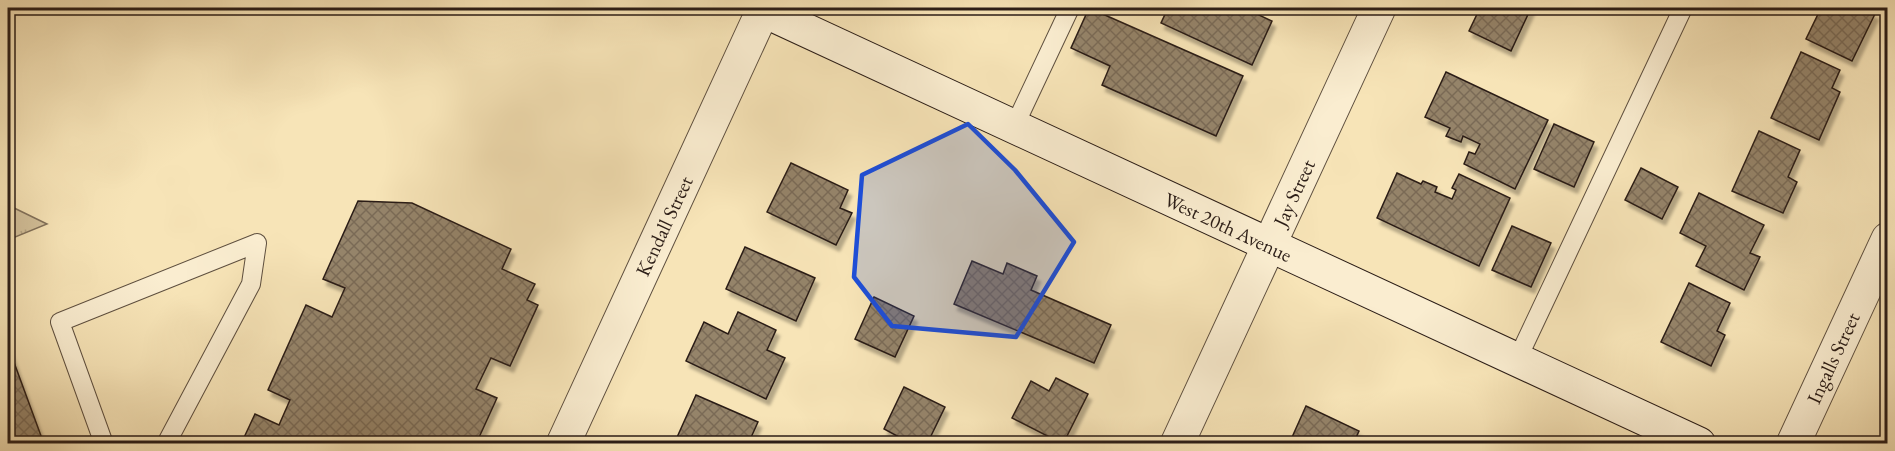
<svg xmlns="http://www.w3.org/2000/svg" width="1895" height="451" viewBox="0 0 1895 451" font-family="'EB Garamond',serif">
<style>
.grass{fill:url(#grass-tufts);stroke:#80705a;stroke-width:1.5}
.building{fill:url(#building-cross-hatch);stroke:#2b1d17;stroke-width:1.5;filter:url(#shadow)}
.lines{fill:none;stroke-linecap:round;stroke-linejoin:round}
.lane-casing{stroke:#5e4f3f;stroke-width:20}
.street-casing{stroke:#5e4f3f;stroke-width:35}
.secondary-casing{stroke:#2b1d17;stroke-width:35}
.lane{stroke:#faedd0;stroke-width:18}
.street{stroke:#faedd0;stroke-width:33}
.secondary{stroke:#faedd0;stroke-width:33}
.marked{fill:#1d4ed8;fill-opacity:0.2;stroke:#1d4ed8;stroke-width:4.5;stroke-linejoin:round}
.labels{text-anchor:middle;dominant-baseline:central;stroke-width:4.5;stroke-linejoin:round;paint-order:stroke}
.street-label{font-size:20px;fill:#2b1d17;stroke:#faedd0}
</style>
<defs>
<pattern id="grass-tufts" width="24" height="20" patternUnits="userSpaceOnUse" patternTransform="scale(1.5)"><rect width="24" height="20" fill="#d4c29c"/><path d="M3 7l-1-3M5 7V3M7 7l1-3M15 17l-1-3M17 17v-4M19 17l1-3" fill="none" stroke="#b6a686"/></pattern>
<pattern id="building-cross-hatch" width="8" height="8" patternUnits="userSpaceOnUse" patternTransform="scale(1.5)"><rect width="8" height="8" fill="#95846a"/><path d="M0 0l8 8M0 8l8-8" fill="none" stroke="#7a6b56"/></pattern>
<filter id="shadow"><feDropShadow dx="3.5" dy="6" stdDeviation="1.5" flood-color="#0004"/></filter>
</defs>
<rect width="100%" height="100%" fill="#f7e4b7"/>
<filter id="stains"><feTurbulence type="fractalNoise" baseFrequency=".00333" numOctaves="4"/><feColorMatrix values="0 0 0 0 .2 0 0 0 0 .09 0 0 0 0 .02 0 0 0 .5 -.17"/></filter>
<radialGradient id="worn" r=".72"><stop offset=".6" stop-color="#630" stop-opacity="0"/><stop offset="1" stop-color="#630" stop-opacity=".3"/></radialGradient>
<polygon class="grass" points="8,205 47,224 8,240"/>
<g class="building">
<polygon points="1089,8 1243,76 1216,136 1102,85 1110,66 1071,48"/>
<polygon points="1168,8 1244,8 1272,21 1252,65 1161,23"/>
<polygon points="1480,8 1531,8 1511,51 1469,31"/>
<polygon points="1821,8 1870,8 1868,11 1875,14 1852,61 1806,39"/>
<polygon points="1801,52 1840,70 1832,88 1840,92 1819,140 1771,118"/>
<polygon points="1446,72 1548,120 1515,189 1464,164 1469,152 1475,154 1480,144 1463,136 1461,142 1446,136 1450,128 1425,117"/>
<polygon points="1554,124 1594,142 1574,187 1534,169"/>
<polygon points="1759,131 1800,150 1788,177 1797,182 1783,213 1732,191"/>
<polygon points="791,163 848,190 840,208 852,213 836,245 767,212"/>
<polygon points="1641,168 1678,187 1662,219 1625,200"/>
<polygon points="1397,173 1421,184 1423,181 1437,187 1435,192 1452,199 1456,190 1452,188 1459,174 1510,198 1479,266 1377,218"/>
<polygon points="1699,193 1764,225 1750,253 1760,257 1744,290 1696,266 1706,246 1680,233"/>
<polygon points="358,201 412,203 511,249 502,269 535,284 527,300 538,305 510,366 491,358 476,389 497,398 476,444 241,444 255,414 279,425 290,400 268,390 306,305 332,317 345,288 323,279"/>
<polygon points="1512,226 1551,243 1531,287 1492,270"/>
<polygon points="745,247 815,278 796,321 726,289"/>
<polygon points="972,261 1003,274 1007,263 1037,276 1031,290 1111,325 1094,363 954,304"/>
<polygon points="1689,283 1730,303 1717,331 1725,335 1711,366 1661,342"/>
<polygon points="874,297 914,316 895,357 855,339"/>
<polygon points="738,312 776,330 767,350 785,358 766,399 686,361 704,322 728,334"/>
<polygon points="8,346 44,444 8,444"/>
<polygon points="1056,378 1088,394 1063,444 1012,418 1031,381 1049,391"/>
<polygon points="904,387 945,407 927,444 912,444 884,429"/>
<polygon points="696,395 758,422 748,444 674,444"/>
<polygon points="1306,406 1359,431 1353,444 1289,444"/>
</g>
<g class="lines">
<g class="lane-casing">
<g id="lane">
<polyline points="1014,127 1070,8"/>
<polyline points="1517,360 1683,8"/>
<polyline points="104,444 60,322 257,243 251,284 166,444"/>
</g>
</g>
<g class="street-casing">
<g id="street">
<polyline points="563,444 764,8"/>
<polyline points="1177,444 1379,8"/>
<polyline points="1793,444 1888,239"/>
</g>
</g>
<g class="secondary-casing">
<polyline id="secondary" points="758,8 1699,444"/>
</g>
<use href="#lane" class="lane"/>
<use href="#street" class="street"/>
<use href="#secondary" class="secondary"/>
</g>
<path class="marked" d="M 968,124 L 1015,170 L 1074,242 L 1016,337 L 892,326 L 854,277 L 862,175 Z"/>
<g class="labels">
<g class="street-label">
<text transform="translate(1294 193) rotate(-65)">Jay Street</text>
<text transform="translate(664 226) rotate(-65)">Kendall Street</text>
<text transform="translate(1228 227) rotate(25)">West 20th Avenue</text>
<text transform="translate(1833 358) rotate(-65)">Ingalls Street</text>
</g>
</g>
<rect width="1895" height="451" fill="none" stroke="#f7e4b7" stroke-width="30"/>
<rect x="9" y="9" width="1877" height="433" fill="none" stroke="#2b1d17" stroke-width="3"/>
<rect x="15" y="15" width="1865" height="421" fill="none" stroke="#2b1d17" stroke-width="1.5"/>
<rect width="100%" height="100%" filter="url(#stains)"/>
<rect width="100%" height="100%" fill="url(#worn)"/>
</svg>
